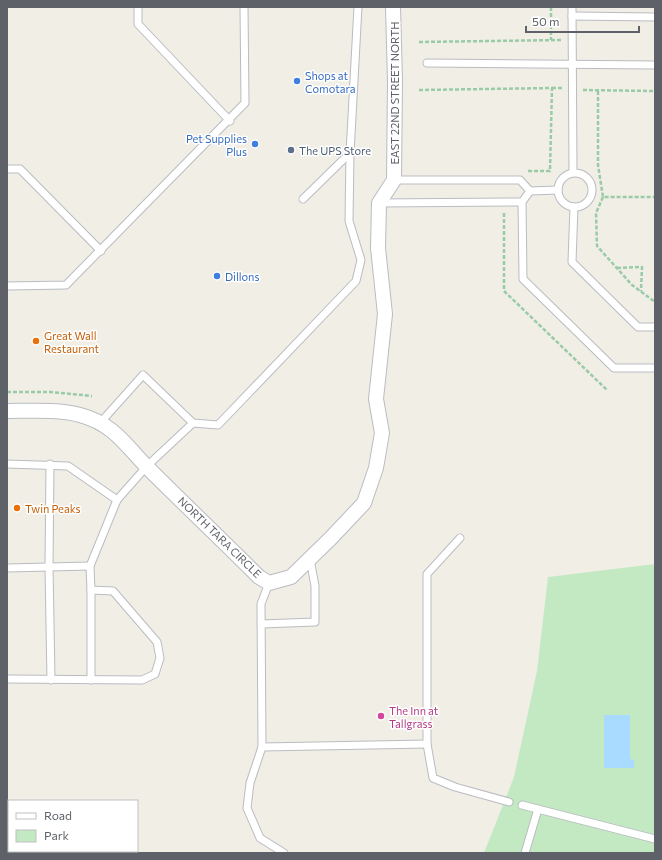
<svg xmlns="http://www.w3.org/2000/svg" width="662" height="860" viewBox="0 0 662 860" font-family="Commissioner,sans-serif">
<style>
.green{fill:#c3e9c2}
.water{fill:#a8dbff}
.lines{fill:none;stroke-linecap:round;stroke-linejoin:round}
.service-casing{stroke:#b9bcc1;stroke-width:9}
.minor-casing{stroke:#b9bcc1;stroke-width:16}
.path{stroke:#9acba7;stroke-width:2.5;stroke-dasharray:4 2;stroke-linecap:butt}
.service{stroke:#fff;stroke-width:7}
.minor{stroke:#fff;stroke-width:14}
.shop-dot{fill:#3f7fe0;stroke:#fff;stroke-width:1.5}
.service-dot{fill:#5c6f8a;stroke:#fff;stroke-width:1.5}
.food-dot{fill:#e8710a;stroke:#fff;stroke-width:1.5}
.hotel-dot{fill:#d1479c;stroke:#fff;stroke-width:1.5}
.labels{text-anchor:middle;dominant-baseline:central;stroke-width:3;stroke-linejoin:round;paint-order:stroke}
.shop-label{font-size:11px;fill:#366cbe;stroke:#fff;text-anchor:start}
.street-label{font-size:11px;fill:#5e6268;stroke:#fff}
.service-label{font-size:11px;fill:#4e5e75;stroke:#fff;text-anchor:start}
.food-label{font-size:11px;fill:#c56008;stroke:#fff;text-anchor:start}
.hotel-label{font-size:11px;fill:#b23c85;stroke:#fff;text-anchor:start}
</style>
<rect width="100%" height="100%" fill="#f1eee6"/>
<polygon class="green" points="655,564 655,853 484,853 514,777 537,671 548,577"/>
<polygon class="water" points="604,715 630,715 630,759 634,760 634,768 604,768"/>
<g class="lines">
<g class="service-casing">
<g id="service">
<polyline points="138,7 138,24 230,121"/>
<polyline points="572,7 573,172"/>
<polyline points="572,16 655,17"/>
<polyline points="427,63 655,65"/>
<polyline points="7,169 20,169 101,251"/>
<circle cx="575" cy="190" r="17"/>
<polyline points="394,180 520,180 530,191"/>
<polyline points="530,191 522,202 523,279 614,368 655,368"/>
<polyline points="530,191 558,190"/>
<polyline points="303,199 350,153"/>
<polyline points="379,203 522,202"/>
<polyline points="574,207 572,262 638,327 655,327"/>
<polyline points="7,286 66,285 245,103 244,7"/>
<polyline points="100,423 143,375 193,423 218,425 356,281 361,260 349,221 350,153 358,7"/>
<polyline points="7,464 68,466 117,500"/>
<polyline points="50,464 49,567 51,680"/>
<polyline points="460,538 427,574 427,744 433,778 455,787 509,802"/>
<polyline points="7,568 90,566"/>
<polyline points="269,583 261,604 262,747 250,783 247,808 260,838 284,853"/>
<polyline points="91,590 91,680"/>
<polyline points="261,624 315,622 315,586 310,559"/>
<polyline points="7,679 142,680 155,674 160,658 157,642 113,591 91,590 90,566 117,500 147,466 193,423"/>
<polyline points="262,747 427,744"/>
<polyline points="522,805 655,839"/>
<polyline points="525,853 538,809"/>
</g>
</g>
<g class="minor-casing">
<path id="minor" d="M 7,411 C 29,411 59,409 80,415 C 113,424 124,443 146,466 C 183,503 222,540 259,577 L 269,583 L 291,577 L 331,538 L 364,503 L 376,468 L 382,433 L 376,399 L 385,314 L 378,248 L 379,203 L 394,180 L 395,81 L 393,7"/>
</g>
<g class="path">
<polyline points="551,7 551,40"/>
<polyline points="419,42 562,40"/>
<polyline points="552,88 562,88"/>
<polyline points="419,90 552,88 550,171 526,171"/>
<polyline points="583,90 655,91"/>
<polyline points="598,91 598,165 603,197 655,197"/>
<polyline points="603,197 596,213 597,246 632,285 655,302"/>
<polyline points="504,213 504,291 607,390"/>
<polyline points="617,268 642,267 641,291"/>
<polyline points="7,392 51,392 92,396"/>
</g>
<use href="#service" class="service"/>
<use href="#minor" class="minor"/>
</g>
<g class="shop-dot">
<circle cx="297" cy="81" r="4"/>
<circle cx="255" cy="144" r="4"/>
<circle cx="217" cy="276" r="4"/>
</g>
<circle class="service-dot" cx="291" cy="150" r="4"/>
<g class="food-dot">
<circle cx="36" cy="341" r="4"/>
<circle cx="17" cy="508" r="4"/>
</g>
<circle class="hotel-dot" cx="381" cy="716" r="4"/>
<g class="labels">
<g class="shop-label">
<text x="305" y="75">Shops at<tspan x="305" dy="13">Comotara</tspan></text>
<text x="247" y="138" text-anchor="end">Pet Supplies<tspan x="247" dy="13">Plus</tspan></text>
<text x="225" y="276">Dillons</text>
</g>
<g class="street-label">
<text transform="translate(394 93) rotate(-90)">EAST 22ND STREET NORTH</text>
<text transform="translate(220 537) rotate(44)">NORTH TARA CIRCLE</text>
</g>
<g class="service-label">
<text x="299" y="150">The UPS Store</text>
</g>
<g class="food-label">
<text x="44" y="335">Great Wall<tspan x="44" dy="13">Restaurant</tspan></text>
<text x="25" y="508">Twin Peaks</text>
</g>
<g class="hotel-label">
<text x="389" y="710">The Inn at<tspan x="389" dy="13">Tallgrass</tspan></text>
</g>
</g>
<rect width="662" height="860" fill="none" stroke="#5e6268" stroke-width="16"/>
<rect x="8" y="800" width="130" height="52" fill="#ffffff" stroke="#bfc0c3"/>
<rect x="16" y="813" width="20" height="6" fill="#ffffff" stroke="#bfc0c3"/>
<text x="44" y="820" font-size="12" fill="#5e6268">Road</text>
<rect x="16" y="830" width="20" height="12" fill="#c3e9c2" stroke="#bfc0c3"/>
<text x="44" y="840" font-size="12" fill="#5e6268">Park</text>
<path d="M526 26v6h113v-6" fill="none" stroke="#5e6268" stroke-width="2"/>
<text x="532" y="26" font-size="12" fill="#5e6268" stroke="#ffffff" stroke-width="3" paint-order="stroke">50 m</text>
</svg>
